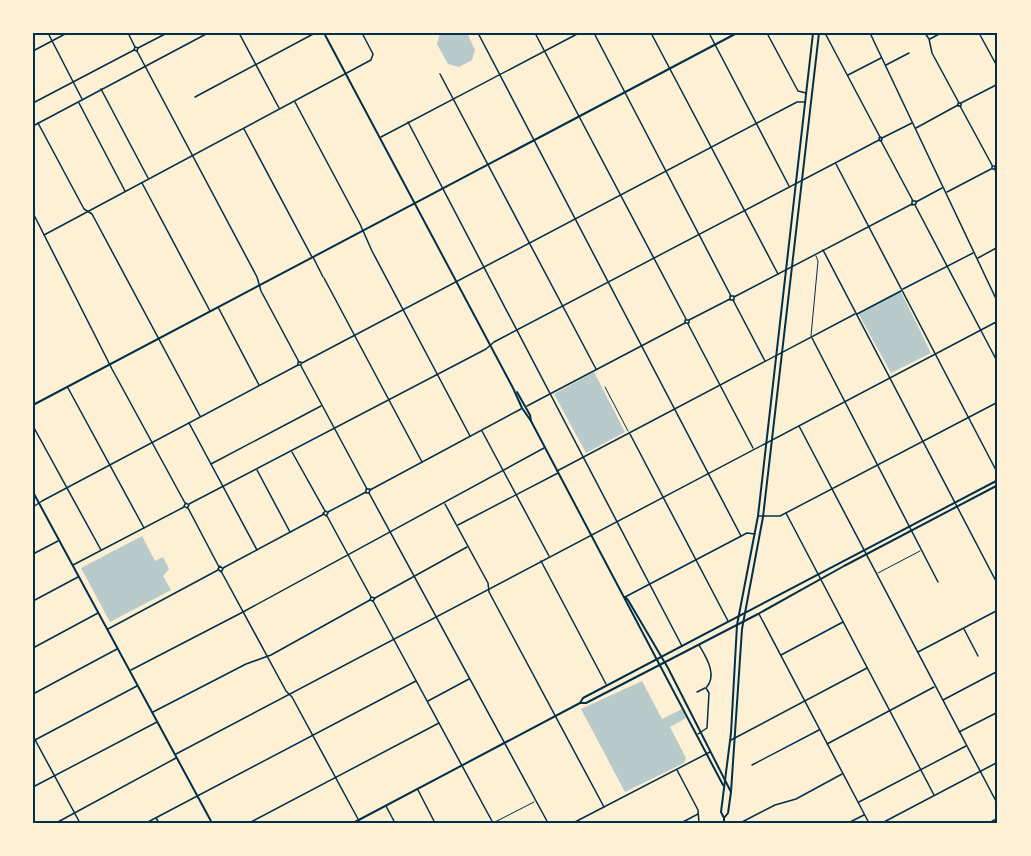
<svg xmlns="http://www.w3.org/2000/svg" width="1031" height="856" viewBox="0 0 1031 856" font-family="'Playfair Display',serif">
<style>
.green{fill:#b9caca}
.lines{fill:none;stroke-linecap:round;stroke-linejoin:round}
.service{stroke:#003049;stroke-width:1}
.pedestrian{stroke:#003049;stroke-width:1.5}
.minor{stroke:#003049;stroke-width:1.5}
.tertiary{stroke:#003049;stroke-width:2}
.secondary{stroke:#003049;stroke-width:2}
.primary{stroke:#003049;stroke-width:2}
.neatline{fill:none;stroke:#003049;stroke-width:2}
</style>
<rect width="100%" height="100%" fill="#fdf0d5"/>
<g class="green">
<polygon points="440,33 467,33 475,50 472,60 459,67 448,64 437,44"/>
<polygon points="900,290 931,353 891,373 858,313"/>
<polygon points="594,372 625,432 586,453 554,394"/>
<polygon points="142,536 155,561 163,557 169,569 163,576 171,590 110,622 81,568"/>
<polygon points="642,681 662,719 682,709 686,718 670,727 686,758 684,763 625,792 581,709"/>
</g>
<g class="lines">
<g class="service">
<polyline points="811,336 818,261 816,256"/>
<polyline points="605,387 628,431"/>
<polyline points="878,573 920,551"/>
<polyline points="495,822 534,802"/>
</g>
<g class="pedestrian">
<polyline points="313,257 323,277"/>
<polyline points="857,314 901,291"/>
</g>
<g class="minor">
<polyline points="48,33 82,99"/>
<polyline points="128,33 135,47"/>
<polyline points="239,33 279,108"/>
<polyline points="478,33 741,536"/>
<polyline points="535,33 686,319"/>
<polyline points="594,33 731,296"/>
<polyline points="651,33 778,274"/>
<polyline points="709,33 789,186"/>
<polyline points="825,33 880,137"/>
<polyline points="870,33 998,303"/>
<polyline points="925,33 929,39 932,53 959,103"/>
<polyline points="979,33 998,68"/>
<polyline points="768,35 798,91 806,93"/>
<polyline points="930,39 941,33"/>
<polygon points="135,47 138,48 137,51 134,50"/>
<polyline points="138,48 167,33"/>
<polyline points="33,51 67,33"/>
<polyline points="137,51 257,277 261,291 299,362"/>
<polyline points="886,65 909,53"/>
<polyline points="440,74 596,369"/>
<polyline points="848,75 881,58"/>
<polyline points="101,89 148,178"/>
<polyline points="195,97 315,33"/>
<polyline points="295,102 360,224 372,251 470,436"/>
<polyline points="33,103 134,50"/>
<polyline points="79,103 125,191"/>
<rect x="958" y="103" width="3" height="3"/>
<polyline points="961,103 998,84"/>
<polyline points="960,106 992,165"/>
<polyline points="408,122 682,646"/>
<polyline points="38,123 84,209 92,214 200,416"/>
<polyline points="33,126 208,33"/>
<polyline points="916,128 958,105"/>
<polyline points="244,129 312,257"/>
<polyline points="381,137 579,33"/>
<polygon points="879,138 881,137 882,140 880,141"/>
<polyline points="882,138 912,123"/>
<polyline points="881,141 913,201"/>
<polyline points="836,164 998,474"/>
<rect x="992" y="166" width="3" height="3"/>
<polyline points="995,170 998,176"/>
<polyline points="142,183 210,311"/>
<polyline points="947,192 991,169"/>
<polygon points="912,201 916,201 916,204 912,205"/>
<polyline points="916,202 942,188"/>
<polyline points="915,205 998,363"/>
<polyline points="33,213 112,369 185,503"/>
<polyline points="44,235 371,60 373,54 362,33"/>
<polyline points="823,250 998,585"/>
<polyline points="978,258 998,247"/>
<polyline points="324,278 422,462"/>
<polyline points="903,289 973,253"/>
<rect x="730" y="296" width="4" height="4"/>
<polyline points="734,297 912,204"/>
<polyline points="733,300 765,361"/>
<polyline points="218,307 259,385"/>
<rect x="685" y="320" width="4" height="3"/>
<polyline points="689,320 730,299"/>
<polyline points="688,324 753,448"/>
<polyline points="812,338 938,582"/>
<rect x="298" y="362" width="3" height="3"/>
<polyline points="302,363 797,102 805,102"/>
<polyline points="301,366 367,489"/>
<polyline points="68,388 144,528"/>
<polyline points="527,406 685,323"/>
<polyline points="189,423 257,550"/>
<polyline points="33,426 101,550"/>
<polyline points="799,426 998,805"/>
<polyline points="482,431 549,556"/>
<polyline points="630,434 728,621"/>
<polyline points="292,452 325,511"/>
<polyline points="211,464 321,406"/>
<polyline points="257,470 290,532"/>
<polyline points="557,471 855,314"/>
<polygon points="366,489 370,489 369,493 366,493"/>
<polyline points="370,490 521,409"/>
<polyline points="369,493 548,823"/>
<polygon points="186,503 189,505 187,508 184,506"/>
<polyline points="189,504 486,349 494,342 879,140"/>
<polyline points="445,504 488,583 489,592 604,807"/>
<polyline points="33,507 42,501 298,365"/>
<polyline points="188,508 219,567"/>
<polygon points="326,511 328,513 326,516 323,513"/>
<polyline points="328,512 366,492"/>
<polyline points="786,513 934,795"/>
<polyline points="327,516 371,597"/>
<polyline points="759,516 780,516 998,402"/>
<polyline points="458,525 558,473"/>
<polyline points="33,554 58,541"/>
<polyline points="541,561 606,684"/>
<polyline points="73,565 184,507"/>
<polygon points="220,566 223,569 221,572 218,569"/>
<polyline points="223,568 324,514"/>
<polyline points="221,571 286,691 292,697 358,819"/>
<polygon points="371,597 375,598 373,601 370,600"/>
<polyline points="625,597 747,533 755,534"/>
<polyline points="375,598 467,547"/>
<polyline points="33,601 78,577"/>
<polyline points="373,601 493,823"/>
<polyline points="759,614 869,823"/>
<polyline points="108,629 218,570"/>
<polyline points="964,629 978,656"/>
<polyline points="33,648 98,613"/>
<polyline points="918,652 998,610"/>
<polyline points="781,655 843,622"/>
<polyline points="131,670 243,612 544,448"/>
<polyline points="697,692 705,688"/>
<polyline points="33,694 117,649"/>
<polyline points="943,700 998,671"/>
<polyline points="428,701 469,679"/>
<polyline points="153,712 246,664 271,655 370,600"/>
<polyline points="959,732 998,712"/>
<path d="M 698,734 L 707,728 L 709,693 L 706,688 C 718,675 706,657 699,645"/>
<polyline points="33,736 80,823"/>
<polyline points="731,740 867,668"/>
<polyline points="33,741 137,686"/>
<polyline points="827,744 934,687"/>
<polyline points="176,754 998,321"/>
<polyline points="752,765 819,730"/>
<polyline points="677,770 698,810 699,823"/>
<polyline points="33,787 157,722"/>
<polyline points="418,790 435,823"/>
<polyline points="859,802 966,746"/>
<polyline points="386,806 395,823"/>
<polyline points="156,818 159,823"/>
<polyline points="56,823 176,758"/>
<polyline points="146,823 416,681"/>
<polyline points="249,823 439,723"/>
<polyline points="573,823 710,752"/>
<polyline points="681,823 698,814"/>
<polyline points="740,823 775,805 796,799 842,774"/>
<polyline points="848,823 864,815"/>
<polyline points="882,823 998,762"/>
<polyline points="989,823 998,818"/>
</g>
<g class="tertiary">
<polyline points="33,405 737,33"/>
<polyline points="33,492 212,823"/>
</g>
<g class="secondary">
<polyline points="324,33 513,388 522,408 531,421 723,785"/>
<polyline points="517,392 530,415 531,421"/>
<polyline points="625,597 628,600 668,668 731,792"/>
<polyline points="580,703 586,703 758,614 844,566 998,485"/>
<polyline points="353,823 580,703 583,698 998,480"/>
</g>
<g class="primary">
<polyline points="724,818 728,813 731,792 742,629 763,517 819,33"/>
<polyline points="724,823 724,818 721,812 731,733 737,625 758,516 813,33"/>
</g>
</g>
<rect width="1031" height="856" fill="none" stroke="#fdf0d5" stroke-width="69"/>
<rect x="34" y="34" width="962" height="788" class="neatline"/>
</svg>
